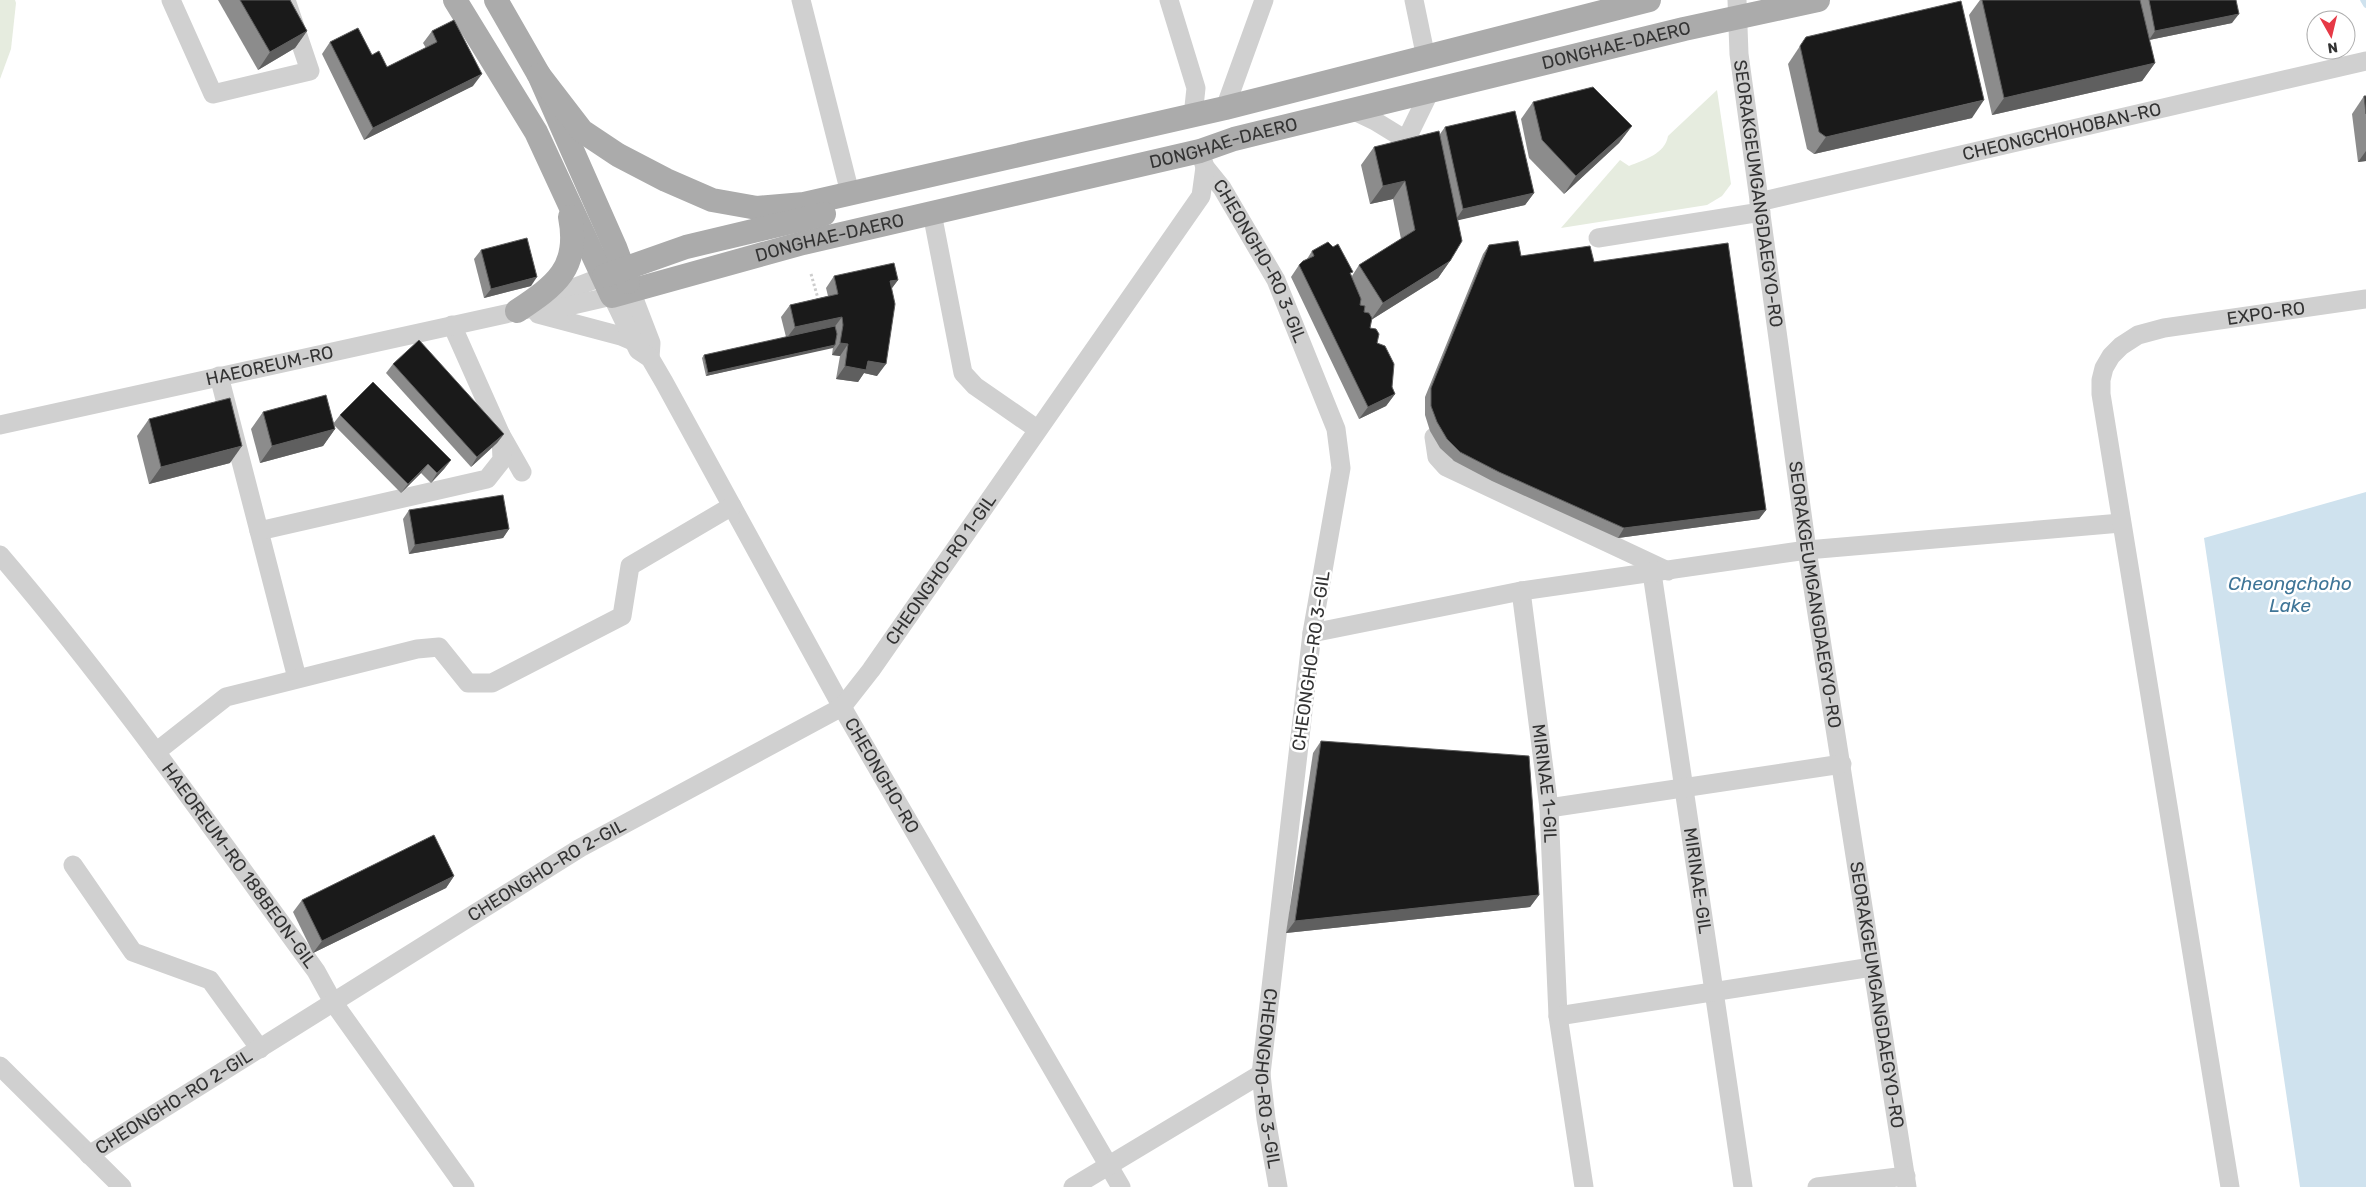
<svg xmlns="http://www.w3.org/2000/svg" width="2366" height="1187" viewBox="0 0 2366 1187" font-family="Rubik,sans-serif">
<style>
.green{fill:#e6ecdf}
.water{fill:#cfe2ee}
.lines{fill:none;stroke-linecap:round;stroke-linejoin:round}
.stream{stroke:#cfe2ee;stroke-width:5.5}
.path{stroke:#cdcdcd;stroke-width:3;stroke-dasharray:2.5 2.5;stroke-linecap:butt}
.minor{stroke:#d0d0d0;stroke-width:19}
.major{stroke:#ababab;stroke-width:24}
.wall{fill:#8c8c8c}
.shaded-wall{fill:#5f5f5f}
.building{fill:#1a1a1a;stroke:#5f5f5f}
.labels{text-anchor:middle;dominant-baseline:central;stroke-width:5;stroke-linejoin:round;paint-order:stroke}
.street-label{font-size:18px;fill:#333;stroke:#fff}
.water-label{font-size:19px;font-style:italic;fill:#3f7597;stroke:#fff}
</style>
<rect width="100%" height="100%" fill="#fff"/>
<g class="green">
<polygon points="0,0 15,0 16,3 11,49 0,79"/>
<path d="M 1717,90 L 1731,184 L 1722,196 L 1707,205 L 1561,228 L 1620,160 L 1629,166 C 1644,160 1665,154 1668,136 Z"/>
</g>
<polygon class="water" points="2366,492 2366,1187 2300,1187 2204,538"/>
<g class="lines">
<polyline class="stream" points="2363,0 2366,5"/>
<polyline class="path" points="811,274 819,302"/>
<g class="minor">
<polyline points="171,0 213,94 310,71 286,0"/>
<polyline points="801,0 850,193"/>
<polyline points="1169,0 1196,88 1193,116"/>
<polyline points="1414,0 1426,58"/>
<path id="s1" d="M 1737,0 L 1739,54 L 1807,550 L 1907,1187"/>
<polyline points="1225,108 1264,0"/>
<polyline points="1352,110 1375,121 1406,140"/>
<polyline points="1409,153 1406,140 1430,91"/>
<path id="s2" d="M 1202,158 L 1205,167 L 1222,188 L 1276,280 L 1336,429 L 1341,468 L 1312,633 L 1261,1074 L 1266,1119 L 1278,1187"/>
<path id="s3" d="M 1759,202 L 2366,61"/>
<polyline points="932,213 963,373 975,386 1037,429"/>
<polyline points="1598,238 1761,212"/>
<polyline points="631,291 651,343 650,358"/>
<polyline points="541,306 555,295 604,276"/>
<polyline points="538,314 621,336 635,342"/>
<polyline points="452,325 501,435 522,472"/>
<polyline points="219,376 297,678"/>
<path id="s4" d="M 0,425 L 528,309 L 560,308 L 612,296 L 638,350 L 650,358 L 664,382 L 842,707 L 1121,1187"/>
<polyline points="1434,437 1437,457 1446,467 1668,571"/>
<polyline points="259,531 487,479 502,460 501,435"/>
<path id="s5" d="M 0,555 C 113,687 213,830 316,971 L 333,1002 L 465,1187"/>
<path id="s6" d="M 1652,573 L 1743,1187"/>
<path id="s7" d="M 1521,591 L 1549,808 L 1558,1016 L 1584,1187"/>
<polyline points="1312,633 1521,591 1807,550 2121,523"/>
<polyline points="156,752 226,697 417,649 439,647 468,683 492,683 622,616 630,566 732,506"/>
<polyline points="1549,808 1842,764"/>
<polyline points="73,865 133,952 210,980 260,1049"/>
<polyline points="1558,1016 1872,967"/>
<polyline points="0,1066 122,1187"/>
<path id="s8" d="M 89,1155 L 580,848 L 842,707 L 871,670 L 1201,196 L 1205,167"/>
<polyline points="1073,1187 1261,1074"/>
<polyline points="1817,1187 1906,1176"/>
<path id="s9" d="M 2230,1187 L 2101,394 L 2101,380 L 2104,368 L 2111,356 L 2121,346 L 2138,335 L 2164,328 L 2366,299"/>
</g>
<g class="major">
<path id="s10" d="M 455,0 L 536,132 L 612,296 L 803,243 L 1200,151 L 1234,139 L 1684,29 L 1818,0"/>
<polyline points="496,0 539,75 615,247 628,282"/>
<polyline points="539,75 582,131 618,155 666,180 712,200 757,208 804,204 1225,108 1649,0"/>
<polyline points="604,276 686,247 824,214"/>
<path d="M 517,311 C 556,285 580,268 570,217"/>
</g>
</g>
<g class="wall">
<polygon points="218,0 290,0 307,31 295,48 258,70"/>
<polygon points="1980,0 2140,0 2144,18 2140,0 2236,0 2232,23 2149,40 2155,63 2142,81 1992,115 1969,15"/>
<polygon points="432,31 473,86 364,140 322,54 330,42 372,55 387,67 426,48 423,43"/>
<polygon points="1806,37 1972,118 1814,154 1807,149 1788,64"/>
<polygon points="2364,96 2366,96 2366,161 2358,162 2352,114"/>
<polygon points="1533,102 1632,126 1619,143 1564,194 1529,158 1521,119"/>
<polygon points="1445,127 1534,193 1525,205 1457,220 1450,261 1438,278 1371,320 1370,328 1377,343 1392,387 1395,394 1386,406 1359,419 1291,277 1299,265 1307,259 1312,251 1351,274 1352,276 1359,265 1401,239 1393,199 1370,204 1361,165 1374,147 1440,134"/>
<polygon points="1489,245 1521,256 1594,262 1766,510 1759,519 1618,538 1492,481 1454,461 1440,448 1430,431 1425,415 1425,397 1483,254"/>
<polygon points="481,250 531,286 484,298 474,259"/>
<polygon points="834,276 898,280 892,288 877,376 864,373 858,382 836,379 840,356 832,355 833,347 706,376 702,358 704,355 786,337 781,317 790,305 828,296 826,288"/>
<polygon points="393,364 504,434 497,443 471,467 386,373"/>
<polygon points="263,412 333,424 340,415 451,460 444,469 431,483 421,473 401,493 333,424 335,429 323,446 260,463 251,429"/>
<polygon points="149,419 230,463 149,484 137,436"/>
<polygon points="409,510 509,529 503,538 409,554 403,519"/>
<polygon points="1321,741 1539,895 1530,907 1286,933 1313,753"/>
<polygon points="454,876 446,888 313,953 293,912 302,900"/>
</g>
<g class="shaded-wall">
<polygon points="2239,14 2232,23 2149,40 2155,31"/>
<polygon points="307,31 295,48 258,70 270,52"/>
<polygon points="2155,63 2142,81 1992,115 2004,98"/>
<polygon points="482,74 473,86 364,140 373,128"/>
<polygon points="1984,100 1972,118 1814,154 1826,137"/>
<polygon points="1632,126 1619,143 1564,194 1576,176"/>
<polygon points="2366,151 2366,161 2358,162"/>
<polygon points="1405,181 1393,199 1370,204 1383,186"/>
<polygon points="1534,193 1525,205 1455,221 1463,209"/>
<polygon points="1450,261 1438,278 1371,320 1383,303"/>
<polygon points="537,277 531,286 484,298 491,289"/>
<polygon points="898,280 889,292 890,281"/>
<polygon points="842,317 833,329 786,339 795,327"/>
<polygon points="840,343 848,344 840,356 832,355"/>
<polygon points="835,345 833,348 706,376 708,373"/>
<polygon points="868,361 886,364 877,376 864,373 858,382 836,379 845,366"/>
<polygon points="1395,394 1386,406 1359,419 1368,407"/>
<polygon points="335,429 323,446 260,463 272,446"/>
<polygon points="504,434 497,443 471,467 477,457"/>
<polygon points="242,446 230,463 149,484 161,467"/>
<polygon points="451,460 444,469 431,483 437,473"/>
<polygon points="428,464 421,473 401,493 408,484"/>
<polygon points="1766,510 1759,519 1618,538 1624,528"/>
<polygon points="509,529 503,538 409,554 415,545"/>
<polygon points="454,876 446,888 313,953 322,941"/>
<polygon points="1539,895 1530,907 1286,933 1295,921"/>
</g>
<g class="building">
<polygon points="240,0 290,0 307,31 270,52"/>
<polygon points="1982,0 2140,0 2155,63 2004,98"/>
<polygon points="2149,0 2236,0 2239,14 2155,31"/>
<polygon points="1961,1 1984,100 1826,137 1819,132 1800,46 1806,37"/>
<polygon points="454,20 482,74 373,128 330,42 358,28 372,55 379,51 387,67 437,42 432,31"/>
<polygon points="1593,87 1632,126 1576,176 1542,140 1533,102"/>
<polygon points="2364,96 2366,96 2366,114"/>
<polygon points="1515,111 1534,193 1463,209 1445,127"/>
<polygon points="1439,131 1462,241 1450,261 1383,303 1359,265 1415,230 1405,181 1383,186 1374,147"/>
<polygon points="527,238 537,277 491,289 481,250"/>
<polygon points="1518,241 1521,256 1590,246 1594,262 1728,243 1766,510 1624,528 1499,472 1460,452 1447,439 1437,422 1431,406 1431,388 1489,245"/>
<polygon points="1328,242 1333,247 1338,244 1353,272 1350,273 1361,299 1360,305 1365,306 1364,312 1369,313 1372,318 1370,328 1376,329 1379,334 1377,343 1385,346 1394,364 1392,387 1395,394 1368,407 1299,265 1303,261 1314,256 1312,251"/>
<polygon points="894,263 898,280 890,281 895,304 886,364 868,361 866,370 845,366 848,344 840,343 843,325 842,317 795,327 790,305 838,294 834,276"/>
<polygon points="835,326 837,334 835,345 708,373 704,355"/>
<polygon points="419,340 504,434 477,457 393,364"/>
<polygon points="373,382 451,460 437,473 428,464 408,484 340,415"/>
<polygon points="326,395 335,429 272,446 263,412"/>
<polygon points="230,398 242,446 161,467 149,419"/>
<polygon points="503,495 509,529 415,545 409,510"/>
<polygon points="1321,741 1529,756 1539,895 1295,921"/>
<polygon points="434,835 454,876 322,941 302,900"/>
</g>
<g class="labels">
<g class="street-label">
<text stroke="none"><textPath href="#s10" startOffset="1371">DONGHAE-DAERO</textPath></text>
<text stroke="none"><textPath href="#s3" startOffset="311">CHEONGCHOHOBAN-RO</textPath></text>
<text stroke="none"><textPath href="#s10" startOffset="966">DONGHAE-DAERO</textPath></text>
<text stroke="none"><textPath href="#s1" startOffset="195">SEORAKGEUMGANGDAEGYO-RO</textPath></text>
<text stroke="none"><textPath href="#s10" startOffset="561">DONGHAE-DAERO</textPath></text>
<text stroke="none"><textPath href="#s2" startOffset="119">CHEONGHO-RO 3-GIL</textPath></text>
<text stroke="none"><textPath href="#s9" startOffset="1008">EXPO-RO</textPath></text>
<text stroke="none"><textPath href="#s4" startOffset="276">HAEOREUM-RO</textPath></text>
<text stroke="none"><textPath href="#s8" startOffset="1046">CHEONGHO-RO 1-GIL</textPath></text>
<text stroke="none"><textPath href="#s1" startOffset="600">SEORAKGEUMGANGDAEGYO-RO</textPath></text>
<text transform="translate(1311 661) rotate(-82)">CHEONGHO-RO 3-GIL</text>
<text stroke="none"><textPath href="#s4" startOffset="1178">CHEONGHO-RO</textPath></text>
<text stroke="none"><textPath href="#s7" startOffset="194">MIRINAE 1-GIL</textPath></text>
<text stroke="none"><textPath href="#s5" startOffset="392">HAEOREUM-RO 188BEON-GIL</textPath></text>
<text stroke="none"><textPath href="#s8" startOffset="539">CHEONGHO-RO 2-GIL</textPath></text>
<text stroke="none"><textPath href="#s6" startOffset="311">MIRINAE-GIL</textPath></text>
<text stroke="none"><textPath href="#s1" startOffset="1005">SEORAKGEUMGANGDAEGYO-RO</textPath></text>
<text stroke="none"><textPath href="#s2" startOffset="959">CHEONGHO-RO 3-GIL</textPath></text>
<text stroke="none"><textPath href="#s8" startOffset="100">CHEONGHO-RO 2-GIL</textPath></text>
</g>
<g class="water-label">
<text x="2290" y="583">Cheongchoho<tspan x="2290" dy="22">Lake</tspan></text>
</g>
</g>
<g transform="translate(2331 35) rotate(172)"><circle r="24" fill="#ffffff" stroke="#adadad"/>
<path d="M0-4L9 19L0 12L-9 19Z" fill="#e63946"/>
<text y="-8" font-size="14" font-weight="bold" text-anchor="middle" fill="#333333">N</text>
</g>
</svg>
